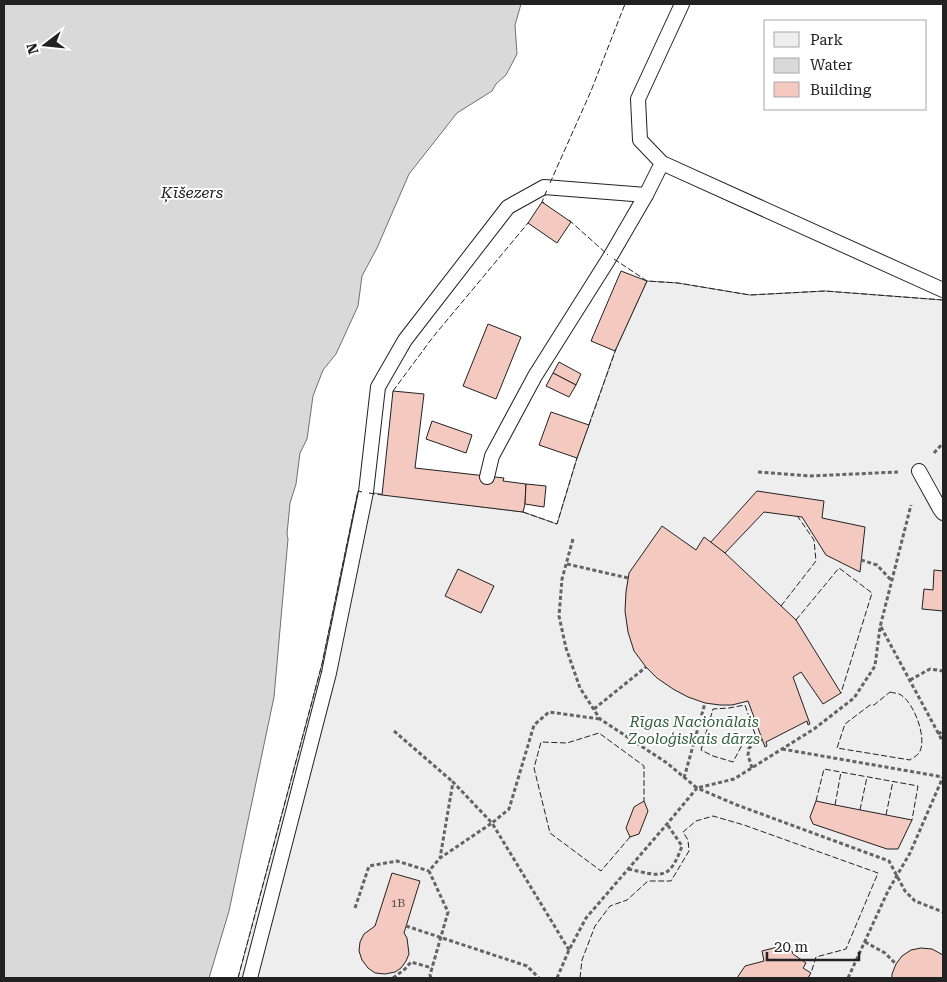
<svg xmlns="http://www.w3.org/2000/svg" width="947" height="982" viewBox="0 0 947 982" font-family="'Roboto Serif',serif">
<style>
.green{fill:#eee;stroke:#6f6f6f}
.water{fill:#d9d9d9;stroke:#6f6f6f}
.building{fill:#f3c9c0;stroke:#222}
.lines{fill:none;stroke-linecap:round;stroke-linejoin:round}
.service-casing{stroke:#222;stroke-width:16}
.path{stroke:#646464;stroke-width:3;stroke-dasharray:4 2.5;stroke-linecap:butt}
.service{stroke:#fff;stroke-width:14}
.fence{stroke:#222;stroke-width:1;stroke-dasharray:6 2.5;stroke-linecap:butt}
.labels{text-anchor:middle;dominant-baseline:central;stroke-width:4;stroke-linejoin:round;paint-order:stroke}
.number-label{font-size:12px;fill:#564c4a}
.park-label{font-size:15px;font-style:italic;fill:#2f5e38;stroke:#fff}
.water-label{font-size:16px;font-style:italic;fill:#222;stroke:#fff}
</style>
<rect width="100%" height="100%" fill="#fff"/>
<polygon class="green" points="647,281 678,283 750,295 825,291 943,300 943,978 238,978 322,664 358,491 523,512 557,524 577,458 615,351"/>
<polygon class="water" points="4,4 521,4 515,25 517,54 506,75 496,84 492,91 457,113 409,174 377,248 362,276 358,306 336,354 323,370 313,396 307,439 300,453 296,484 290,503 287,534 288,539 274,697 229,911 209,978 4,978"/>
<g class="building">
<polygon points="542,202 571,222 557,243 528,223"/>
<polygon points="621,271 647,281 615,351 591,341"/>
<polygon points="488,324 521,337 496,399 463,386"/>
<polygon points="559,362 581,374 576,385 553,373"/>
<polygon points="553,373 576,385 569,397 546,386"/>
<polygon points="393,391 424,394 415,468 504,478 503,481 526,484 525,504 523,512 382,495"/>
<polygon points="551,412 589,425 577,458 539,445"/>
<polygon points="432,421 472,435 466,453 426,439"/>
<polygon points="526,484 546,486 544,507 525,504"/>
<polygon points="757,491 824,501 822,518 865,527 860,572 826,555 802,517 764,512 725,553 710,543"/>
<polygon points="662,526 696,550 704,537 725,553 796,620 841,693 823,704 801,672 793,677 810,724 808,725 807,721 766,742 767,746 765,747 748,701 732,705 720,705 705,703 688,697 673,689 657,678 646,667 634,651 628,632 625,611 626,592 629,573"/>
<polygon points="458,569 494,586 481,613 445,596"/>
<polygon points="934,570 943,571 943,611 922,609 924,589 933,590"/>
<polygon points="644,801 648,811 639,834 630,837 626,828 634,807"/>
<polygon points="816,801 835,805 912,820 898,849 887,849 813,824 810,817"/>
<polygon points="392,873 420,881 404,933 407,938 409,954 406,961 401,968 395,972 385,974 375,973 368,968 362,960 359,951 360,942 364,934 375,926"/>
<polygon points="789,944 793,954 806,963 803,968 811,973 808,978 737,978 745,966 764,961 762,951"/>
<polygon points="921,948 932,949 943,955 943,978 892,978 892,974 896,964 902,956 911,950"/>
</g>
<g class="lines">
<g class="service-casing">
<g id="service">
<polyline points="682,4 638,99 640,140 662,163 943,290"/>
<polyline points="919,471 940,509 943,513"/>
<polyline points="487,477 492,456 535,376 610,257 646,195 662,163"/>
<polyline points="250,978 329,673 366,492 378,387 405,340 508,207 544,187 646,195"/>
</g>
</g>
<g class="path">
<polyline points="934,453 943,443"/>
<polyline points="758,472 810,476 898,472"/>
<polyline points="573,539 562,579 559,616 566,648 580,688 600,719 667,763 697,788 734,779 814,729 854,698 875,666 880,627 911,505"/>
<polyline points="861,560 877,565 891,580"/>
<polyline points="567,564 628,578"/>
<polyline points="881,627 943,742"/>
<polyline points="910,680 930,669 943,671"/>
<polyline points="594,709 646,667"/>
<polyline points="394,731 453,782"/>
<polyline points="938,734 943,731"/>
<polyline points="782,749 943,777"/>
<polyline points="752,768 748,755 749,748 762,739"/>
<polyline points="684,778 705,703"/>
<path d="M 628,869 C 661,876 669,882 682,846 L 667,824"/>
<polyline points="355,908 369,866 397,861 429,871"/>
<polyline points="406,926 527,966 539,978"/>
<polyline points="865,942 885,953 896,964"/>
<polyline points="569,950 492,823 509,809 534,725 549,712 600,719"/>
<polyline points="393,978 405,969 411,962 432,968"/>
<polyline points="431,978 430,975 448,912 429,871 440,858 492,823 453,782 440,858"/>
<polyline points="557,978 569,950 586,918 667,824 697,788 737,805 889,861 905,891 915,901 943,912"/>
<polyline points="848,978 888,891 910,853 943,777"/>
</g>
<use href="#service" class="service"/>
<g class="fence">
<polyline points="550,183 591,91 625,4"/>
<polyline points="544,203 542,202 547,190"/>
<polyline points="569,220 608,255"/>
<polyline points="614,259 647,281 678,283 750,295 825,291 943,300"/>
<polyline points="393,391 433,337 528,223"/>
<polyline points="589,425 616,349"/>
<polyline points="369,493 382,495"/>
<polyline points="523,512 557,524 577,458"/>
<polyline points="781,606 816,561 814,540 798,517"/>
<polyline points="796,620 839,568 872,593 841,693"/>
<path d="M 890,692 C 893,693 898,693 901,695 C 914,703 928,739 919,753 C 917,756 912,758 910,760 L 837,748 L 845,724 L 870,705 L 874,705 Z"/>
<polygon points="745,705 756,737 742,745 733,762 713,756 701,750 713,709 729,708"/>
<polyline points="816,801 824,769 918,786 912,820"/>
<polyline points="835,805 841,772"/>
<polyline points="860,810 867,777"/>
<polyline points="886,815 893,781"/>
<polyline points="630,837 601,871 550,833 534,768 541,742 567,743 599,733 644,766 644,801"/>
<polyline points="238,978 322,664 358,491 362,492"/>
<polyline points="580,978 582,960 595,926 610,906 627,900 648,881 671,881 689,851 688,840 683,832 696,821 713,816 744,825 878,873 846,949 816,957 811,973"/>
</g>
</g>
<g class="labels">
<g class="number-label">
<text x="398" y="903">1B</text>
</g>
<g class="park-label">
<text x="694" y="722">Rīgas Nacionālais<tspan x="694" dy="17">Zooloģiskais dārzs</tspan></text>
</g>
<g class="water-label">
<text x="192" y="192">Ķīšezers</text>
</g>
</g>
<rect width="947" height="982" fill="none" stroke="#222222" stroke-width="10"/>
<rect x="764" y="20" width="162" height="90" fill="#ffffff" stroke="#a7a7a7"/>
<rect x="774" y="32" width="25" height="15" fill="#eeeeee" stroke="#a7a7a7"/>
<text x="810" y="45" font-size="15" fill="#222222">Park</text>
<rect x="774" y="58" width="25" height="15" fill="#d9d9d9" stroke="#a7a7a7"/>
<text x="810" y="70" font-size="15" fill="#222222">Water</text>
<rect x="774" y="82" width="25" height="15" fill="#f3c9c0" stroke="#a7a7a7"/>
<text x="810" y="95" font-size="15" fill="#222222">Building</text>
<g transform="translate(45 45) rotate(254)" stroke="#ffffff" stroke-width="4" paint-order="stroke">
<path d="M0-4L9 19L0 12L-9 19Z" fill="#222222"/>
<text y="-8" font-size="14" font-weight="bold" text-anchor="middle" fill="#222222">N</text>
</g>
<path d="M767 952v8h92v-8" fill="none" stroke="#222222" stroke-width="2.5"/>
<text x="774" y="952" font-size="15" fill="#222222" stroke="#ffffff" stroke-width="4" paint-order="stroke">20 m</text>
</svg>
